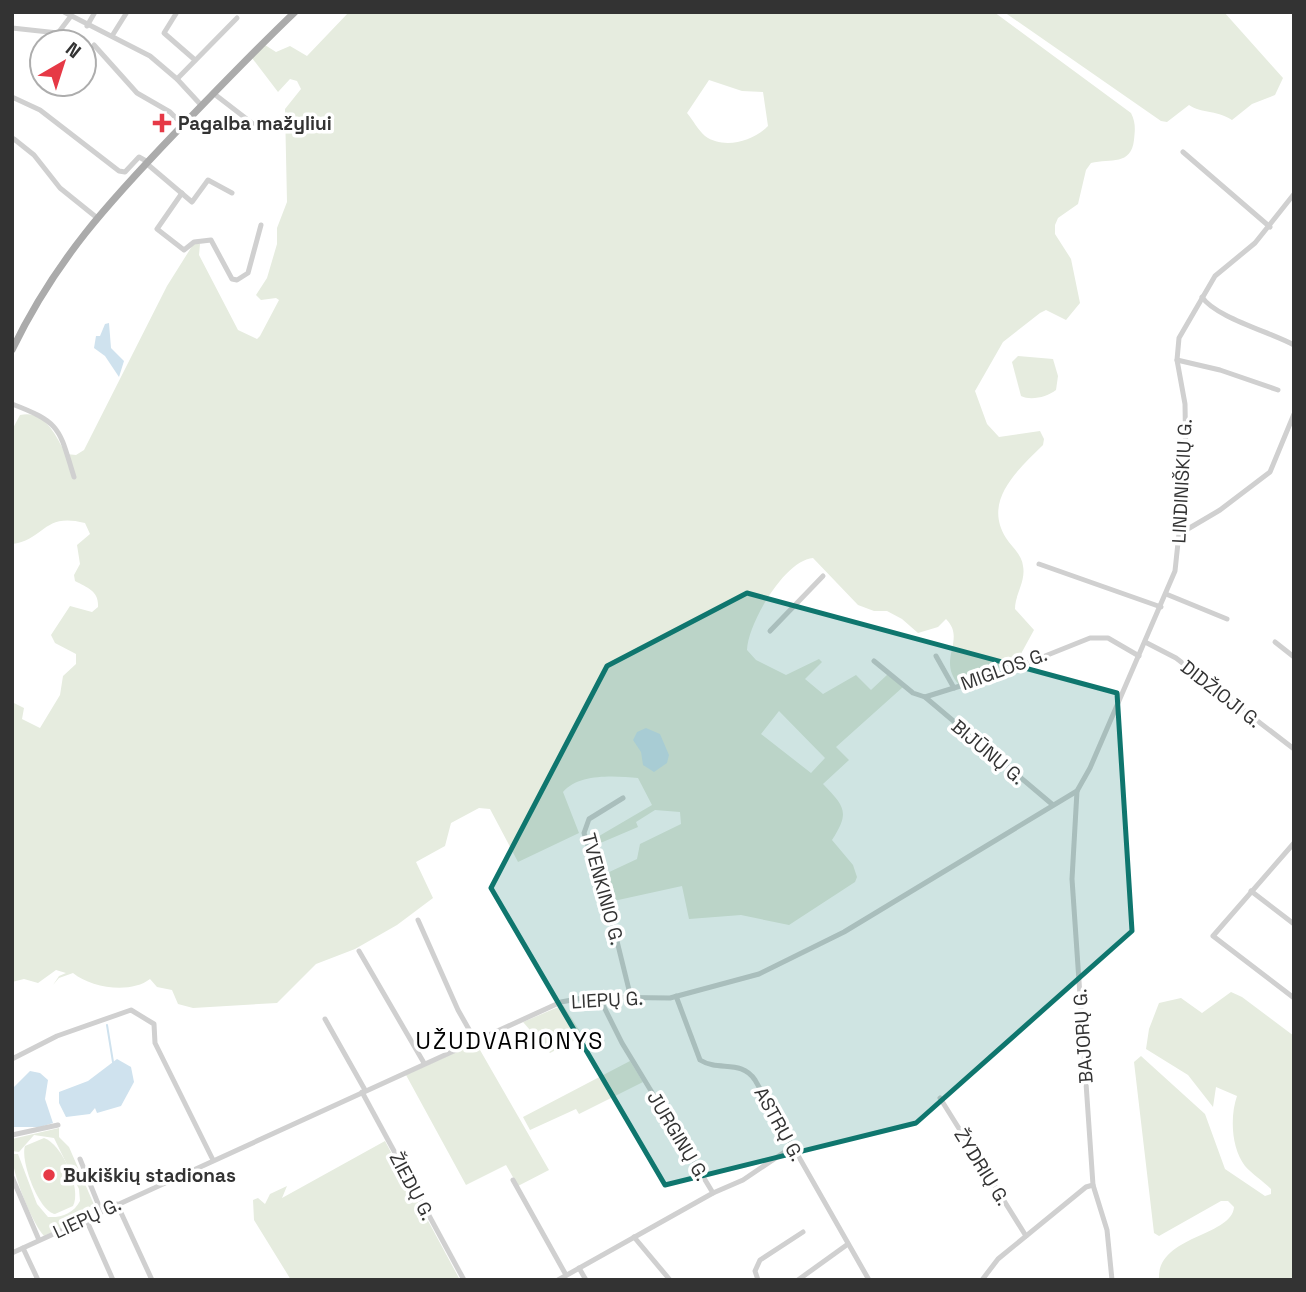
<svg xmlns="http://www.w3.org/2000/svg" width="1306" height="1292" viewBox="0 0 1306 1292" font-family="'Space Grotesk',sans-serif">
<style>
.green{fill:#e6ecdf;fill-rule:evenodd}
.water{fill:#cfe2ee}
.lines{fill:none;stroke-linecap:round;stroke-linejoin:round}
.stream{stroke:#cfe2ee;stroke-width:2}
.minor{stroke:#d0d0d0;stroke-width:5}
.major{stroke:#ababab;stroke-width:7}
.marked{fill:#0f766e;fill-opacity:0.2;stroke:#0f766e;stroke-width:5;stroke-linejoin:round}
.poi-dot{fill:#e63946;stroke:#fff;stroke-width:2.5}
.labels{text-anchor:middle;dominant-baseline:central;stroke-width:7;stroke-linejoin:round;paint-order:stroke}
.poi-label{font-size:19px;font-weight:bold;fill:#333;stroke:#fff;text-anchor:start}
.street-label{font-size:19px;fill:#333;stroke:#fff}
.quarter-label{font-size:23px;letter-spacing:2px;fill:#000;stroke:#fff}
</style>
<rect width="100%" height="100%" fill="#fff"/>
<g class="green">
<path d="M 349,12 L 994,12 L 1131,113 C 1136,123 1135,130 1134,140 C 1131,166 1111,158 1091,163 L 1086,170 L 1078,204 L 1058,218 L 1055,225 L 1055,234 L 1071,259 L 1080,303 L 1066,320 L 1046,310 L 1040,313 L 1003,342 L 975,391 L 987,424 L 999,437 L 1040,431 L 1044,439 L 1043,445 C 1019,469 982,500 1006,538 C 1012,547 1022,555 1023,566 C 1026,582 1015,594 1015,609 L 1034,630 L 1017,661 L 959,685 C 936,659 967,640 946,619 L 938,627 L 918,633 L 902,619 L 887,611 L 874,611 L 858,605 L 813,558 C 785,560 748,623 747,650 L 756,660 L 786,675 L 819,659 L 822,662 L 805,679 L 823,694 L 856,675 L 871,690 L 888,674 L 903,687 L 836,747 L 849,760 L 823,784 C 845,807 850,812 832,840 L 853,865 L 857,877 L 855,882 L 789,925 L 741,915 L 689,919 L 682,886 L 609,902 L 605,874 L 637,859 L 640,844 L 681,824 L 680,812 L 655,810 L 636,822 L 638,827 L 591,847 L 590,841 L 594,839 L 652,805 L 638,778 C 616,776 579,773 563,792 L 579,833 L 518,862 L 490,809 L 479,808 L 451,823 L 445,846 L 416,862 L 433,898 L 397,925 L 355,949 L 316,964 L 277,1003 L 193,1008 L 178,1004 L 172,990 L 157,987 L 150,979 C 131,994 91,988 73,973 L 59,978 L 53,985 L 59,976 L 66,973 L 56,970 L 38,983 L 24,979 L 12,982 L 12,702 L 24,708 L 22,719 L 40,728 L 60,695 L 63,676 L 76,664 L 76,654 L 55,643 L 51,635 L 70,606 L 92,612 L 98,607 C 99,591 88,588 75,581 L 74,575 L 80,564 L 77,545 L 90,534 L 85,523 C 43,512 46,539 12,544 L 12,430 L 20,415 C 45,409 56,436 66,454 L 76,455 L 84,450 L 167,286 L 194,243 L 200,244 L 199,255 L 238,330 L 257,339 L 260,336 L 279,300 L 276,298 L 261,300 L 256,295 L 267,278 L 277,244 L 277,228 L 287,202 L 285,109 L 301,89 L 297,81 L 290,79 L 278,92 L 252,58 L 265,45 L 276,52 L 290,46 L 307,56 ZM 709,80 L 742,91 L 763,92 L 768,126 C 754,141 724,150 705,136 C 698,130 693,120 687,113 ZM 779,711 L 825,758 L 811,773 L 761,734 Z"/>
<path d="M 1004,12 L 1224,12 L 1283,78 L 1275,95 L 1252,104 L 1232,120 C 1214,109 1202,114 1189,105 L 1167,122 L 1161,121 Z"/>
<path d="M 1018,356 L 1053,359 L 1058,376 L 1056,390 C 1047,397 1031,401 1021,396 L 1012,362 Z"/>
<path d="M 1231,992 L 1242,997 L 1294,1036 L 1294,1280 L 1159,1280 C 1156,1235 1232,1237 1234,1207 L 1228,1201 L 1221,1201 L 1159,1236 L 1154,1233 L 1134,1062 L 1141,1056 L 1205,1114 L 1225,1169 L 1265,1196 L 1271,1194 L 1271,1189 C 1263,1181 1252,1174 1245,1166 C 1231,1148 1230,1116 1237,1096 L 1216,1087 L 1213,1107 L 1188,1075 L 1146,1049 L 1149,1029 L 1159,1003 L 1181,998 L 1202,1013 Z"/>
<polygon points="563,1005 583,1036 550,1053 523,1022"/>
<polygon points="476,1043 549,1170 518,1186 506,1165 466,1185 406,1075"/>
<polygon points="630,1061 643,1082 579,1114 576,1109 530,1130 523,1117"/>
<path d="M 59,1128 L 59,1137 L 69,1147 L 95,1207 L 86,1216 L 44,1236 C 31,1221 12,1173 12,1154 L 18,1154 L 37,1204 L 48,1217 C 61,1218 74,1213 80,1201 L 79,1189 L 54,1138 L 34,1135 L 19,1152 L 12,1151 L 12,1139 Z"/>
<path d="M 44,1138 C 62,1144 82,1189 73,1206 L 55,1214 C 39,1212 20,1161 25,1146 Z"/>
<polygon points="385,1141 460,1280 291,1280 254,1220 253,1200 258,1198 265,1204 270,1194 287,1186 282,1198"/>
</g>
<g class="water">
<polygon points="109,323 111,348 124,361 119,377 105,356 94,348 96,336 100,336 105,324"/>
<polygon points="646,728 660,734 669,755 667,763 654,772 643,765 641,752 633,740 637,732"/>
<polygon points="117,1059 131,1067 134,1082 121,1106 97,1113 95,1108 90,1114 66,1117 59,1103 59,1092 88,1081"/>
<polygon points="30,1071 40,1073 48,1080 45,1099 53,1123 40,1127 12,1127 12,1089"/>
</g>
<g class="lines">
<polyline class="stream" points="107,1025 113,1062"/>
<g class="minor">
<polyline points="64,12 150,56 177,79 201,105"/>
<polyline points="177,12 164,33 195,60"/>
<polyline points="87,26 95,12"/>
<polyline points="12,28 58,33 71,16"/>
<polyline points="112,36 127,12"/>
<polyline points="94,45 137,93 170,112 183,125"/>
<polyline points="177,79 237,18"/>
<polyline points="213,93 261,130"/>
<polyline points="12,97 40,110 119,171 125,172 139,157 148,162"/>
<polyline points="14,139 34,155 60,188 96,217"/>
<polyline points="1183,152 1270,227"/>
<polyline points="146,163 192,202 208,180 232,193"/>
<polyline points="182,193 157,229 184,250 194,242 211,240 232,279 237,280 248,273 261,225"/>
<path d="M 1202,297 C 1215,317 1270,332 1294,345"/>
<polyline points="1177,360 1220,370 1278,390"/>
<path d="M 12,404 C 62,423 59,429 74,477"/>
<polyline points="1181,533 1220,510 1270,472 1294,414"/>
<polyline points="1039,564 1161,607"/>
<polyline points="1166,594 1227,619"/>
<polyline points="770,631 823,576"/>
<polyline points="1145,642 1176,658 1294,749"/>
<polyline points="1275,642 1294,657"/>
<polyline points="936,656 954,688"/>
<polyline points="874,661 913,693 925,697 1005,672 1090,638 1108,638 1139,656"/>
<polyline points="925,697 1053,805"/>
<polyline points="623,798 589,819 584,833 615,933 631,998"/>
<polyline points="1294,843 1213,936 1294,998"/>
<polyline points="1251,891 1294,924"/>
<polyline points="418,920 458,1010 475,1040"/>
<polyline points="359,951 424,1063"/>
<path d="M 676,996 L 700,1060 C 719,1072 741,1059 755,1080 L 869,1280"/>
<polyline points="325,1019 365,1090"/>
<polyline points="12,1059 57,1036 131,1010 154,1024 155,1043 213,1160"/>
<polyline points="362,1092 464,1280"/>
<polyline points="940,1098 1026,1236"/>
<polyline points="12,1135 58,1125"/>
<polyline points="80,1159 101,1211"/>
<polyline points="12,1177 39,1240"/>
<polyline points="513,1180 566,1275"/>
<polyline points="713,1193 743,1180 792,1147"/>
<polyline points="117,1204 152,1280"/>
<polyline points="86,1219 113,1280"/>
<polyline points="634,1237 670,1280"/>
<polyline points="23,1248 38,1280"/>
<polyline points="12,1253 561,1002 588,997 670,998 759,974 844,932 1077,791"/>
<polyline points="579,1268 586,1280"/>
<polyline points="558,1280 713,1193 622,1043 599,997"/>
<polyline points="758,1280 755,1271 760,1260 803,1232"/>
<polyline points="798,1280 848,1244"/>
<polyline points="982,1280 998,1259 1086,1187 1093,1185"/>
<polyline points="1112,1280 1107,1230 1093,1185 1072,879 1077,791 1090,768 1175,571 1186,467 1185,404 1177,360 1179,338 1215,276 1255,243 1294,194"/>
</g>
<path class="major" d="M 12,350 C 56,259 109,202 178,130 C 217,90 255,50 295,12"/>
</g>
<path class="marked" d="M 747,593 L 1117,693 L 1132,931 L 916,1123 L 665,1185 L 491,888 L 607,666 Z"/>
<g class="poi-dot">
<path d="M158.5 112.5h7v7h7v7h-7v7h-7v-7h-7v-7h7z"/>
<circle cx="49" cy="1175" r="7"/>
</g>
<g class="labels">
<g class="poi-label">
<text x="178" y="123">Pagalba mažyliui</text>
<text x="63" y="1175">Bukiškių stadionas</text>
</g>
<g class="street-label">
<text transform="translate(1182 481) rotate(-87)">LINDINIŠKIŲ G.</text>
<text transform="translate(1004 669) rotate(-20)">MIGLOS G.</text>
<text transform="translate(1221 694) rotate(38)">DIDŽIOJI G.</text>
<text transform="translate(988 752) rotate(40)">BIJŪNŲ G.</text>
<text transform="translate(603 889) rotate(75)">TVENKINIO G.</text>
<text transform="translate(607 1000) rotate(-3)">LIEPŲ G.</text>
<text transform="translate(1083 1036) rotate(-94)">BAJORŲ G.</text>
<text transform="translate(779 1124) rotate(61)">ASTRŲ G.</text>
<text transform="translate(678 1136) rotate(59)">JURGINŲ G.</text>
<text transform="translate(982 1167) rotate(58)">ŽYDRIŲ G.</text>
<text transform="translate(412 1186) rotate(62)">ŽIEDŲ G.</text>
<text transform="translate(87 1218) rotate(-25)">LIEPŲ G.</text>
</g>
<g class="quarter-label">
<text x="510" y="1041">UŽUDVARIONYS</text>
</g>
</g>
<rect width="1306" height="1292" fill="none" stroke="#333333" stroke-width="28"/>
<g transform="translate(63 63) rotate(39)"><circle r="33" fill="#ffffff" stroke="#adadad" stroke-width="2"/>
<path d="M0-5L12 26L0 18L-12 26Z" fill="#e63946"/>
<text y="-10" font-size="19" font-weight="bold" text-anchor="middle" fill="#333333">N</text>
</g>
</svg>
